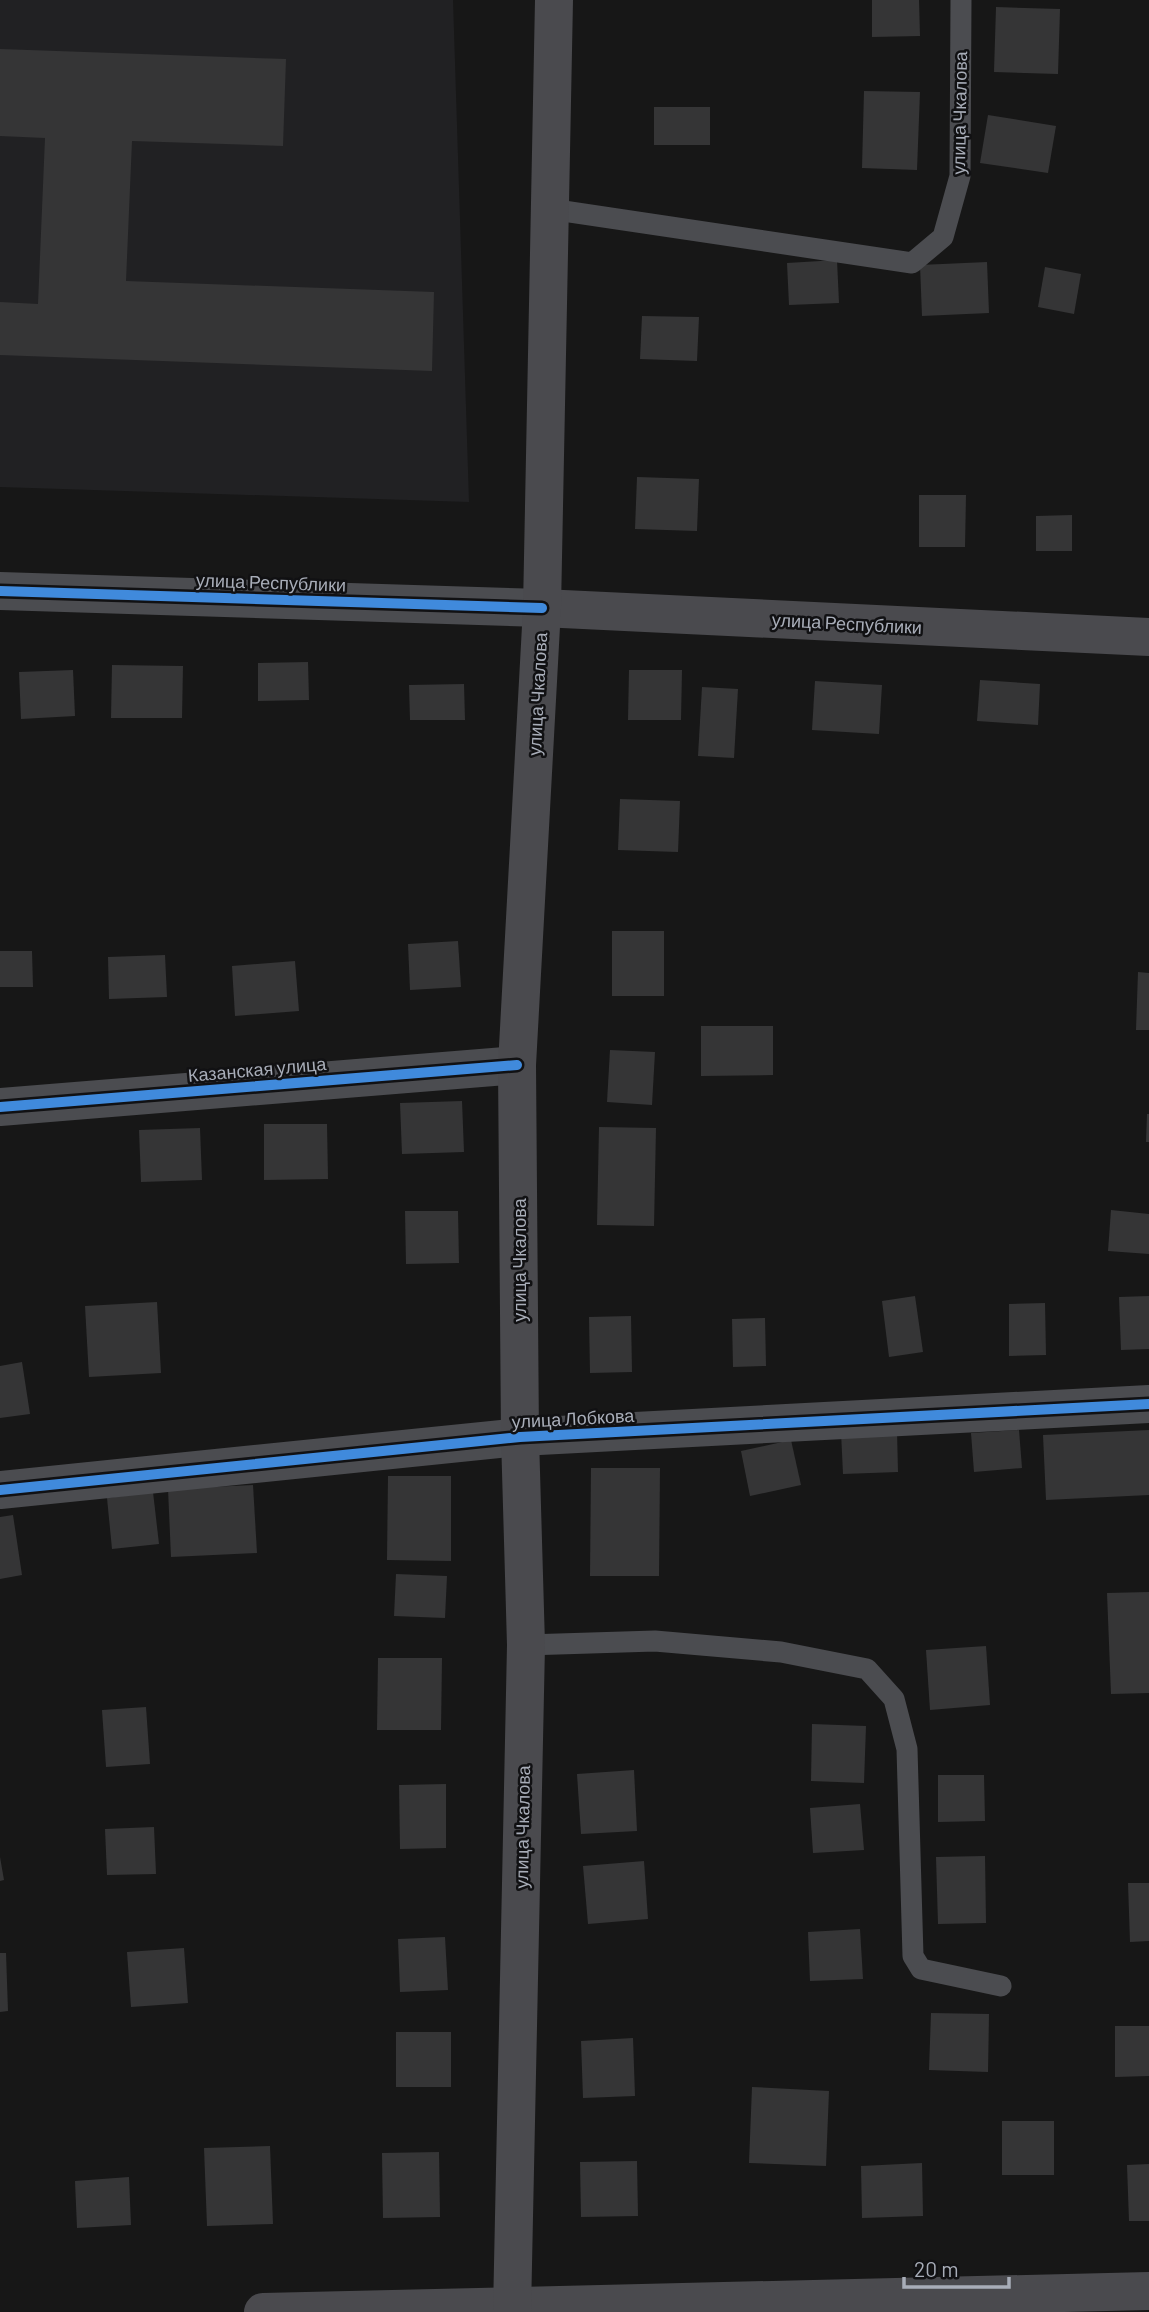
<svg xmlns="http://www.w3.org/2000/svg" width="1149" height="2312" viewBox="0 0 1149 2312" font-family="Barlow,sans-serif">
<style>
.built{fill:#212123}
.building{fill:#353536}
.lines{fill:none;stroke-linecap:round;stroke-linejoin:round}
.service{stroke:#4b4c50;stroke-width:21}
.minor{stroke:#4b4c50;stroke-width:38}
.secondary{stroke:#4a4a4e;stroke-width:38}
.cycleway-casing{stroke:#111113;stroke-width:15}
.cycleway{stroke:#408adc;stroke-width:10}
.labels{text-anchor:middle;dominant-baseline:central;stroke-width:5;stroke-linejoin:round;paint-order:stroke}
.street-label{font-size:18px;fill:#a8adb8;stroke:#111113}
</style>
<rect width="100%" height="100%" fill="#171717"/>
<polygon class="built" points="0,0 453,0 469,502 0,487"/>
<g class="building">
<polygon points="872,0 919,0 920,36 872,37"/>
<polygon points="996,7 1060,9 1058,74 994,72"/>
<polygon points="0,49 286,59 283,146 132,141 126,281 434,292 432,371 0,355 0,302 38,304 45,138 0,136"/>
<polygon points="864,91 920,92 917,170 862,168"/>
<rect x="654" y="107" width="56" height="38"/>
<polygon points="988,115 1056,126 1048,173 980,163"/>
<polygon points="837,260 839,303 789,305 787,263"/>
<polygon points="987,262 989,313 922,316 920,265"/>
<polygon points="1045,267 1081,274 1074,314 1038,307"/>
<polygon points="642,316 699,317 697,361 640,359"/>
<polygon points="637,477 699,479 697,531 635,529"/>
<polygon points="919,495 966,495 965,547 919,547"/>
<polygon points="1072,515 1072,551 1036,551 1036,516"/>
<polygon points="308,662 309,700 258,701 258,663"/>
<polygon points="112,665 183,666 182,718 111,718"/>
<polygon points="73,670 75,716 21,719 19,672"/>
<polygon points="629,670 682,670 681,720 628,720"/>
<polygon points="980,680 1040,684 1038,725 977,721"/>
<polygon points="815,681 882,685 879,734 812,730"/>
<polygon points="464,684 465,720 410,720 409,685"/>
<polygon points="702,687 738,689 734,758 698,756"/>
<polygon points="620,799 680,801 678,852 618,850"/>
<rect x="612" y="931" width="52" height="65"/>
<polygon points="458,941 461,987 410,990 408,944"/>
<polygon points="0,951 32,951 33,987 0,987"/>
<polygon points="165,955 167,997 109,999 108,957"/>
<polygon points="295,961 299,1011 235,1016 232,966"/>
<polygon points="1138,972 1149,973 1149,1030 1136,1030"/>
<polygon points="701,1026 773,1026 773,1075 701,1076"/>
<polygon points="610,1050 655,1052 652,1105 607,1102"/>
<polygon points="462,1101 464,1152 402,1154 400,1103"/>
<polygon points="1147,1114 1149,1114 1149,1142 1146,1142"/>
<polygon points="264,1124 327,1124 328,1179 264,1180"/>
<polygon points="599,1127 656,1128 654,1226 597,1225"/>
<polygon points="200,1128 202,1180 141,1182 139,1130"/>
<polygon points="1111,1210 1149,1214 1149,1254 1108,1251"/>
<polygon points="405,1211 458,1211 459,1263 406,1264"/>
<polygon points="915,1296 923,1352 889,1357 882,1301"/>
<polygon points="1149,1296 1149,1349 1121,1350 1119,1297"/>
<polygon points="157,1302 161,1373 89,1377 85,1306"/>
<polygon points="1045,1303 1046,1355 1009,1356 1009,1304"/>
<polygon points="631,1316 632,1372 590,1373 589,1317"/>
<polygon points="765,1318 766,1366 733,1367 732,1319"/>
<polygon points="22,1362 30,1414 0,1418 0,1366"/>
<polygon points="1019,1430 1022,1468 974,1472 971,1433"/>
<polygon points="1149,1430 1149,1495 1046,1500 1043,1435"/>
<polygon points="897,1431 898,1472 843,1474 841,1432"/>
<polygon points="791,1440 801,1485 750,1496 741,1451"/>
<polygon points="591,1468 660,1468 659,1576 590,1576"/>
<polygon points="388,1476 451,1476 451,1561 387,1560"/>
<polygon points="253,1485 257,1553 171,1557 168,1489"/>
<polygon points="153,1492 159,1544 112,1549 107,1498"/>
<polygon points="13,1515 22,1575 0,1579 0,1517"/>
<polygon points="396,1574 447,1576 445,1618 394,1616"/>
<polygon points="1149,1592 1149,1693 1111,1694 1107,1593"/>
<polygon points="986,1646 990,1705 930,1710 926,1650"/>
<polygon points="378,1658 442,1658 441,1730 377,1730"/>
<polygon points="146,1707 150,1764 106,1767 102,1710"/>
<polygon points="812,1724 866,1726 864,1783 811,1781"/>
<polygon points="634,1770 637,1831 581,1834 577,1774"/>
<polygon points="938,1775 984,1775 985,1821 938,1822"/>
<polygon points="446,1784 446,1848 400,1849 399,1785"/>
<polygon points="860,1804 864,1850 813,1853 810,1808"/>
<polygon points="154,1827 156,1874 107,1875 105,1829"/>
<polygon points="985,1856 986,1923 938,1924 936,1857"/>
<polygon points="0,1857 4,1880 0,1881"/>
<polygon points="644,1861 648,1919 588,1924 583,1866"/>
<polygon points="1128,1883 1149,1883 1149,1941 1130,1942"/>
<polygon points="860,1929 863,1979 810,1981 808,1932"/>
<polygon points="445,1937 448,1990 400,1992 398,1939"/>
<polygon points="184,1948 188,2003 131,2007 127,1952"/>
<polygon points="0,1953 6,1953 8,2011 0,2012"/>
<polygon points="931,2013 989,2014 988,2072 929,2070"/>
<polygon points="1115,2026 1149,2026 1149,2076 1115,2077"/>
<rect x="396" y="2032" width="55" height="55"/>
<polygon points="633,2038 635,2096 583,2098 581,2041"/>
<polygon points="752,2087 829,2091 826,2166 749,2163"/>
<rect x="1002" y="2121" width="52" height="54"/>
<polygon points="270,2146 273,2224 207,2226 204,2148"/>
<polygon points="439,2152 440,2217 383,2218 382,2153"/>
<polygon points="637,2161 638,2216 581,2217 580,2162"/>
<polygon points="922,2163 923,2216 862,2218 861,2166"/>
<polygon points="1149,2164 1149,2221 1129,2221 1127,2165"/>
<polygon points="129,2177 131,2225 77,2228 75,2181"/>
</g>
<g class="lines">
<g class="service">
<polyline points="550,209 912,263 943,237 960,176 961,0"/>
<polyline points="526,1645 655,1641 781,1652 867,1669 894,1699 907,1749 913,1956 921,1969 1001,1986"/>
</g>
<g class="minor">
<polyline points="0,591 542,608"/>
<polyline points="0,1107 517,1065"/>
<polyline points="0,1490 520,1437 1149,1404"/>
</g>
<g class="secondary">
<polyline points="542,608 1149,637"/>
<polyline points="263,2312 1149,2291"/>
<polyline points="512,2312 526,1645 520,1437 517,1065 542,608 554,0"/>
</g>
<g class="cycleway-casing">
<g id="cycleway">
<polyline points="0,591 542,608"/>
<polyline points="0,1107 517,1065"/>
<polyline points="0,1490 520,1437 1149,1404"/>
</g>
</g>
<use href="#cycleway" class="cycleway"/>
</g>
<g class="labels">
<g class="street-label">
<text transform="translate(959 113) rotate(-89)">улица Чкалова</text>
<text transform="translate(271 582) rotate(2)">улица Республики</text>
<text transform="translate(847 623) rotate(3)">улица Республики</text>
<text transform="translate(537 694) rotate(-87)">улица Чкалова</text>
<text transform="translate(257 1069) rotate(-5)">Казанская улица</text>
<text transform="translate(519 1260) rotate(-90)">улица Чкалова</text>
<text transform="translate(573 1418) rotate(-3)">улица Лобкова</text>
<text transform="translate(522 1827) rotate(-89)">улица Чкалова</text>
</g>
</g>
<path d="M904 2277v10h105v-10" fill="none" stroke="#a8adb8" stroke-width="3.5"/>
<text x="914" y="2277" font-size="21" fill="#a8adb8" stroke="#111113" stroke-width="5" paint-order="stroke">20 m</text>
</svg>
